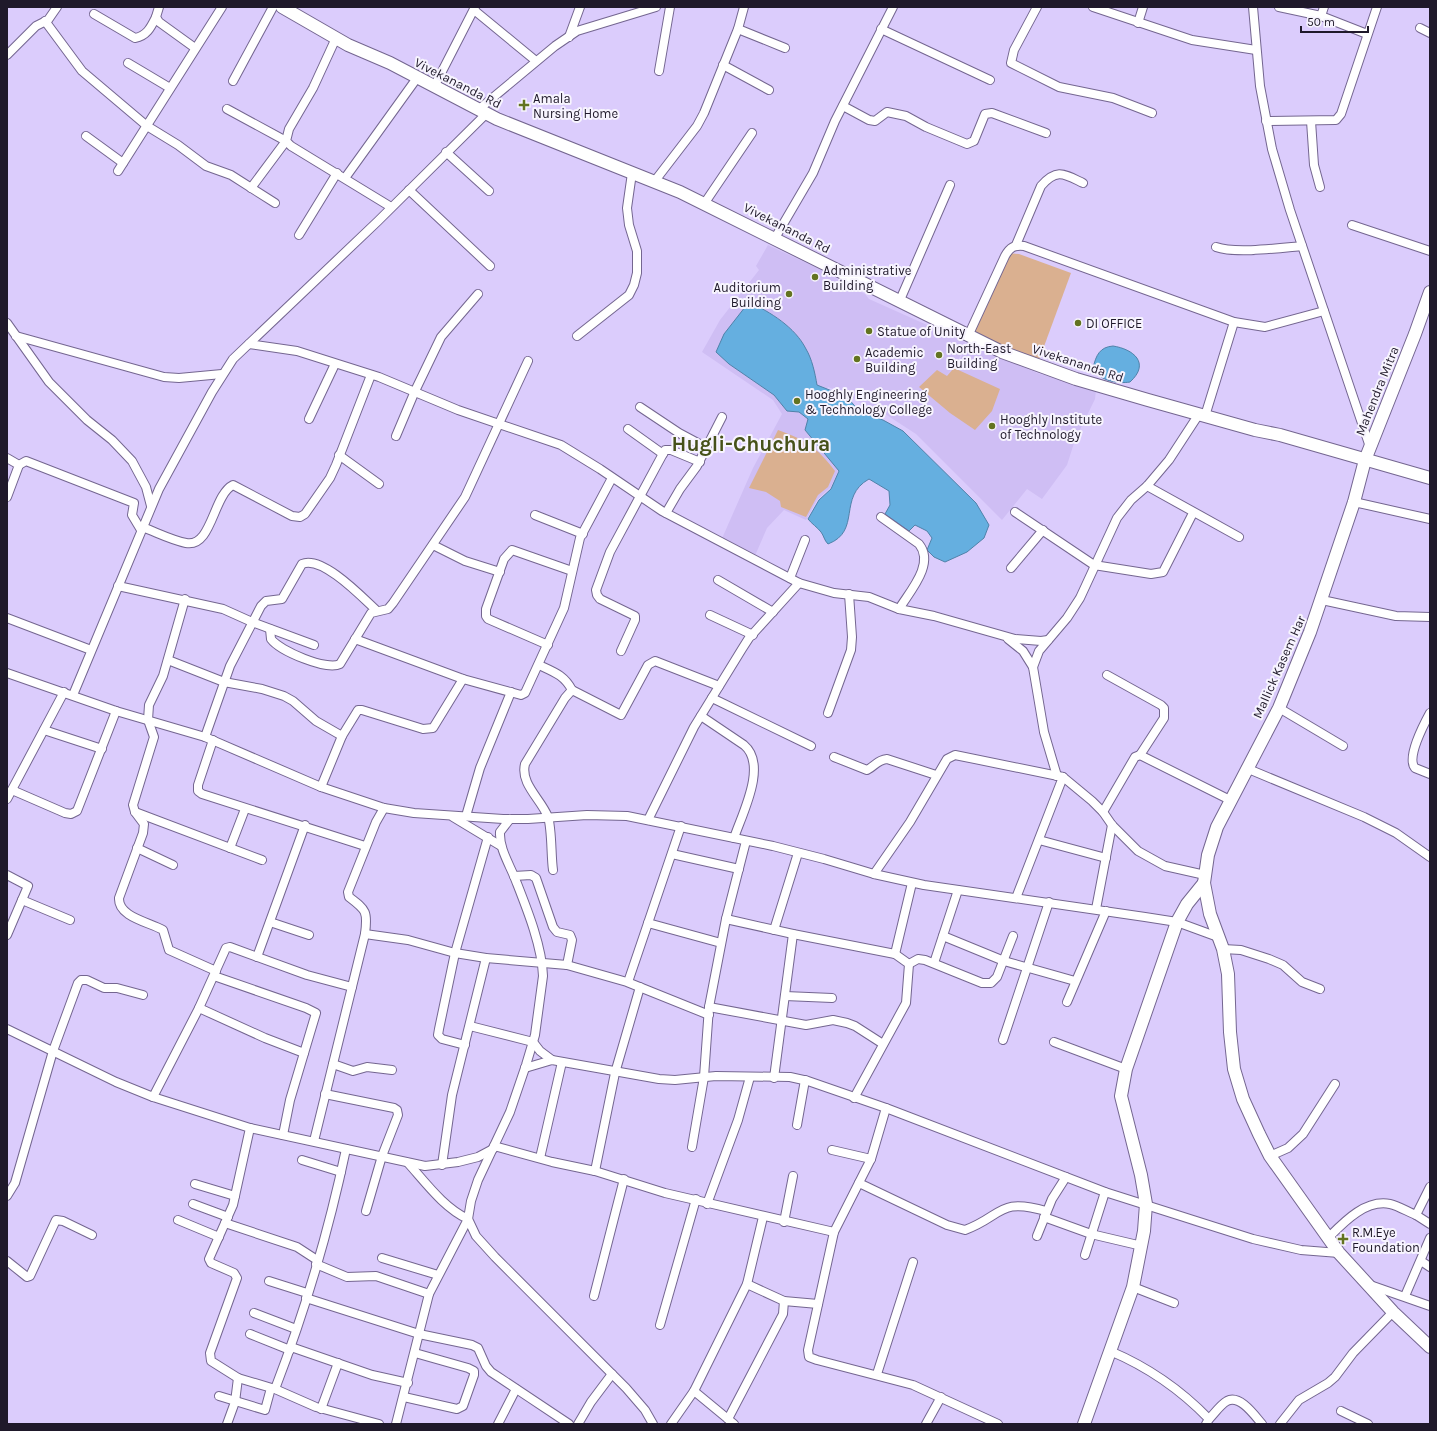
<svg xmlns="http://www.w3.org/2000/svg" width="1437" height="1431" viewBox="0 0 1437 1431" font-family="Karla,sans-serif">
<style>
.built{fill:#cfbef4}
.green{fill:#dab090}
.water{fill:#65afe0;stroke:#5082a9}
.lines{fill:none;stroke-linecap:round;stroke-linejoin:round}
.street-casing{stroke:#746690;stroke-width:10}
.secondary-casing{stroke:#746690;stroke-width:14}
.street{stroke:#fff;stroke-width:8}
.secondary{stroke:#fff;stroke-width:12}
.poi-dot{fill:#637320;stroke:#f7f4fe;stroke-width:1.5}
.labels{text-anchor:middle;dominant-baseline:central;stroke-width:4;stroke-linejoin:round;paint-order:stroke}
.street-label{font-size:13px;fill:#1f192a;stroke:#f7f4fe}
.poi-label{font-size:13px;fill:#1f192a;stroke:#f7f4fe;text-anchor:start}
.town-label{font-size:21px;font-weight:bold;fill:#465119;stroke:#f7f4fe}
</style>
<rect width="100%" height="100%" fill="#dbccfc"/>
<polygon class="built" points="768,245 817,268 865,294 869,299 965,342 959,359 947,375 960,360 966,344 1040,374 1096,390 1095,399 1075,440 1067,465 1042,499 1027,489 1002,520 916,434 879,410 882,406 870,409 849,395 828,387 812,415 838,471 831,487 817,500 806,520 784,510 767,528 754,558 720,543 753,468 782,414 773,400 702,352 720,320 759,270 756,266"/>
<g class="green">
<polygon points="1009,253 1019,254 1071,273 1039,360 971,333"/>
<polygon points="954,368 1000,389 992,411 975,430 950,413 919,387 937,370 947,376"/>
<path d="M 778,430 C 804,439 818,448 835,471 L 828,487 L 818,495 L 806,517 L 781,507 L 780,501 L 766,492 L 749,488 Z"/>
</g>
<g class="water">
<path d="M 749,302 C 770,312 795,327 806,349 C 812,359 815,373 817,385 L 847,397 L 860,412 L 883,420 L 903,431 L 976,503 L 989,525 L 984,538 L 967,552 L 945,562 L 934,557 L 927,550 L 932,538 L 927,531 L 915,525 L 909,531 L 885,514 L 890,505 L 889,491 L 869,479 C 837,497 862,531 828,544 C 824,540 824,536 821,532 C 817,527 812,524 808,519 L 819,500 L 831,489 L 839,471 L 805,430 L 808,419 L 799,412 L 787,411 L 774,395 L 729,364 L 716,352 L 724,334 Z"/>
<path d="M 1113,346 C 1133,349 1151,363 1130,382 C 1118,384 1099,381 1093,368 C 1096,355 1100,347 1113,346 Z"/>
</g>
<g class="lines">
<g class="street-casing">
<g id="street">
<polyline points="159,7 156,17 159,22 195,48"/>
<polyline points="1037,7 1014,50 1011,63 1059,87 1113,98 1152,113"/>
<polyline points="1093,7 1192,40 1256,50"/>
<polyline points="1253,7 1260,86 1272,149 1290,210 1370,447"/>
<polyline points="1279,7 1321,16 1367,34"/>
<polyline points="474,10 536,61"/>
<path d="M 94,14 L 135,38 C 147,36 151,27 156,17"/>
<polyline points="1321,16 1324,7"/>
<polyline points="45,21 82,71 147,126 178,145 206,166 231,175 275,203"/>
<polyline points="1138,23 1143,7"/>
<polyline points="1420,28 1430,33"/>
<polyline points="738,29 785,48"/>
<polyline points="881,29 990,80"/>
<polyline points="569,37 580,7"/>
<polyline points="336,38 313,88 289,129 286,141 291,146 391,207"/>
<polyline points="7,55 36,26 48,20 57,7"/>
<polyline points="128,63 170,88"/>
<polyline points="723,65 769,90"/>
<polyline points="659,71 670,7"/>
<polyline points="233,81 273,7"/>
<polyline points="434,87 475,7"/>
<polyline points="843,106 869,120 875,121 887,112 906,116 926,127 967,144 974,141 985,114 992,113 1046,133"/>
<polyline points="227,109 286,141 251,188"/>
<polyline points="478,110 555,46 577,31 656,7"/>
<polyline points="1266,121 1336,120 1341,114 1377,7"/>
<polyline points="1311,121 1314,165 1320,187"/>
<polyline points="86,136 123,163"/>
<polyline points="446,152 489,191"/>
<polyline points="118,171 222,7"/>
<polyline points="345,178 417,78"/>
<polyline points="654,182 697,126 704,113 738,29 744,7"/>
<polyline points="409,190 490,266"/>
<polyline points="704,204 752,133"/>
<polyline points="1352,225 1430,251"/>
<polyline points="299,235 337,173"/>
<polyline points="775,238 813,173 835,121 893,7"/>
<path d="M 1016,245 L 1041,186 C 1057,168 1064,174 1083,183"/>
<path d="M 1216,247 C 1235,254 1280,248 1302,246"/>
<polyline points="900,300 950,185"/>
<polyline points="7,323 49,382 87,420 112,440 132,461 146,487 151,506"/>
<path d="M 969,334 L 1005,256 C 1010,247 1014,245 1024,246 L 1234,322 L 1265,327 L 1324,311"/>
<polyline points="16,336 164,377 179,378 222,374"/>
<polyline points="577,336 629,295 634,285 637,273 637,251 629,225 627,208 632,173"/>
<polyline points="249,344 297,351 379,377 458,410 561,445 600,469 662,511 799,583 834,593 869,597 899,609 934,616 1015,639 1041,641 1048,640"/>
<polyline points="640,407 679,433 707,448"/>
<polyline points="1205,416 1234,322"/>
<polyline points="309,419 335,364"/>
<polyline points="628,429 663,454"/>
<polyline points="396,436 415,391 441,337 478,294"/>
<polyline points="339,455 379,484"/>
<polyline points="7,458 19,465 7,497"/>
<polyline points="19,465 26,461 134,503 132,515 141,530"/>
<polyline points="1147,486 1239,537"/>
<polyline points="1354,502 1430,519"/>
<polyline points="1015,512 1094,565 1151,574 1163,572 1193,513"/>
<polyline points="666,513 680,489 697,466 722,417"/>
<polyline points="535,515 583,534"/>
<path d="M 881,517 L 919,544 C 935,564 910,591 899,609"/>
<path d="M 142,527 C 156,532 171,540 186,543 C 212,548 213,495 233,485 L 292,516 L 300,517 L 305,514 L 330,478 L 336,465 L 371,375"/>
<polyline points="433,545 465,561 500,572"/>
<polyline points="1011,568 1043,530"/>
<polyline points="790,578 805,540"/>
<polyline points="718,580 773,612"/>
<polyline points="118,586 223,609 252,622 314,645"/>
<path d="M 185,599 L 163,676 L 149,705 L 148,720 L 154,737 L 133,805 L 135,812 L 144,824 L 143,833 L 119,898 C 118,917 149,922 163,930 L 169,950 L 216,971"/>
<polyline points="1322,600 1396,616 1430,617"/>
<polyline points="710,615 753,635"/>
<polyline points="7,618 91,650"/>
<path d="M 270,629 L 271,639 C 280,651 327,671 340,664 L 371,613 L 388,609 L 393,603 L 465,497 L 528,361"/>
<polyline points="355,639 463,679 521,695 525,693 564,608 580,538 612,478"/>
<polyline points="1008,639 1023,651 1033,667 1044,732 1057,776"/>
<polyline points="548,645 488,619 486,616 486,609 504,559 512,550 572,571"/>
<polyline points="621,651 635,620 635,616 600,599 597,595 596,590 610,552 665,450 671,450 700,462"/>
<polyline points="168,660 224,682 262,689 284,696 293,701 316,721 342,736"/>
<path d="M 539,665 C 554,672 564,675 572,690"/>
<polyline points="1033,667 1039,651 1067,618 1080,598 1117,518 1131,500 1147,486 1169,460 1199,414"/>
<polyline points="7,673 116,711 205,737 321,787 384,808 414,813 503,819 528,819 587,815 627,816 773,846 824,859 874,874 924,885 1145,917 1177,922 1218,937"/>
<polyline points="1107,675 1161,705 1164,708 1164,718 1140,755"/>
<polyline points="73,695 159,489 212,392 233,359 378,221 486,114"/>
<polyline points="712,698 811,746"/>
<polyline points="1279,708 1343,746"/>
<polyline points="828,713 851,650 852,637 849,594"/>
<path d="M 1430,713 C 1424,724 1406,758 1415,768 L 1430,774"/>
<path d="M 701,716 L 744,745 C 768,765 742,814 734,838"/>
<polyline points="44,730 102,749"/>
<path d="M 205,737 L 230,666 L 261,606 L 266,601 L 282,599 L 302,564 C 322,555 362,597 376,610"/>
<polyline points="213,740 198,785 198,791 202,794 365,846"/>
<path d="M 834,757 L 867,770 C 875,766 877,760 887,759 L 936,775"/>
<polyline points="1246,768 1364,817 1396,833 1430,857"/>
<polyline points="321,787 342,736 358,710 362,710 423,729 433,728 463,679"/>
<polyline points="12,790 65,813 71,814 77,811 116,711"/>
<polyline points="7,799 64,692"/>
<polyline points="135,812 262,860"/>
<polyline points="1103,812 1135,757 1140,755 1230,800"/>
<polyline points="466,816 480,768 511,692"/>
<polyline points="453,817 501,846"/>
<path d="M 510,819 L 500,832 C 499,849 510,865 516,881 C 527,909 542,946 543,976 L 535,1035 L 526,1065 L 510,1112 L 478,1180 L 471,1201 L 468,1219 L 476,1236 L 495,1257 L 626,1388 L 645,1410 L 653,1424"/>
<polyline points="648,820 694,727 742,649 749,638 799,583"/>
<polyline points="1039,840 1106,858"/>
<polyline points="137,848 173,865"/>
<polyline points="230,848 245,809"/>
<polyline points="672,854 739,869"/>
<path d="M 553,870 C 551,857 552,829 548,817 C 541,799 520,784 525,764 L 565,698 L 572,690 L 621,715 L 648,665 L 655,661 L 719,686"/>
<polyline points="874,874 910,822 947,759 955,755 1063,777 1092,801 1103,812 1112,825 1138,851 1165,866 1205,875"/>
<polyline points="7,875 28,886 7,935"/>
<polyline points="514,876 531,875 536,878 553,927 557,932 570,935 572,940 567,965"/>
<polyline points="1016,898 1063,777"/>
<polyline points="22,900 70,920"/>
<polyline points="1096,909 1112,825"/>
<polyline points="726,919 793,934 895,954 909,964 906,1003 854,1098"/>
<polyline points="270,922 309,935"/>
<polyline points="648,923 721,943"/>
<polyline points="774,930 798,853"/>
<polyline points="365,934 408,940 455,953 486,958 567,965 627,982 709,1015"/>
<polyline points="943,936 1004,961 1075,981"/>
<polyline points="1223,949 1241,950 1269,959 1283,965 1302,982 1320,989"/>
<polyline points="895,954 912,883"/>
<polyline points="257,957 305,825"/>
<polyline points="934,963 958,890"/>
<polyline points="909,964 918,959 925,960 982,983 991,983 997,977 1013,936"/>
<polyline points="214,976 306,1008 316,1013 290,1100 283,1135"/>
<polyline points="628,982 681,826"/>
<polyline points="785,996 832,998"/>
<polyline points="1067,1002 1106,911"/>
<polyline points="709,1007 806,1025 833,1020 847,1023 855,1026 883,1044"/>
<polyline points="199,1008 265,1038 304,1053"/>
<polyline points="470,1026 533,1042 540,1051 552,1060"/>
<polyline points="7,1029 116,1082 153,1097 250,1128 425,1166 458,1162 478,1157 493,1149"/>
<polyline points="1003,1040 1049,902"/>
<polyline points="1054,1042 1126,1069"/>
<polyline points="465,1045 442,1039 438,1035 439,1029 455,953 488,837"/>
<polyline points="333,1064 353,1071 367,1067 392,1070"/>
<polyline points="525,1068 552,1060 659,1079 675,1080 716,1076 790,1077 808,1081 886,1108 1105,1192 1253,1239 1301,1250 1339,1253"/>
<polyline points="774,1078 793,934"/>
<polyline points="325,1094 394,1108 397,1110 398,1115 382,1156 366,1211"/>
<polyline points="153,1097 199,1008 226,948 230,947 307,975 352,987"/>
<polyline points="886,1108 871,1159 834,1232 808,1350 809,1357 817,1360 913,1385 998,1424"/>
<polyline points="797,1125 805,1080"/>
<polyline points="250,1128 233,1205 209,1259 211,1263 234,1273 237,1278 210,1353 211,1361 238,1378 275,1389 316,1407 379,1424"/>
<path d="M 314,1141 L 365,934 C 368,911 366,910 349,897 L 348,892 L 376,822 L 384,808"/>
<polyline points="494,1146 552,1162 595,1171 665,1193 834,1232"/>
<polyline points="692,1147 704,1077 709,1007 726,919 746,841"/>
<polyline points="832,1150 871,1159"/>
<polyline points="1270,1156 1288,1148 1303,1134 1335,1084"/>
<polyline points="540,1158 562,1062"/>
<polyline points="302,1160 341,1172"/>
<polyline points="442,1165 452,1095 486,958"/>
<polyline points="595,1171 615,1073 640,987"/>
<path d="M 859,1183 L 947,1225 L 965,1230 C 1003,1216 998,1197 1046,1211"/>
<polyline points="195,1184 235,1196"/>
<polyline points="7,1196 15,1183 53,1051 78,983 81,980 87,980 104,988 117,988 143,995"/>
<polyline points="193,1204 228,1217"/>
<polyline points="707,1204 738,1120 750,1077"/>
<polyline points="1416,1215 1430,1224"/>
<polyline points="1044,1217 1091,1234 1142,1246"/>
<polyline points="178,1220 219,1237"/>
<polyline points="784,1222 793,1176"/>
<polyline points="225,1223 297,1247 317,1260"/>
<polyline points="1037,1236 1052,1199 1066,1177"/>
<path d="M 1328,1238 C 1343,1223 1365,1199 1390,1204 C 1399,1206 1408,1212 1416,1215 L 1430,1187"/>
<polyline points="1085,1255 1105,1192"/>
<polyline points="382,1258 438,1275"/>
<polyline points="7,1261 27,1277 30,1276 56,1220 63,1221 92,1235"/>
<polyline points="1421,1261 1430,1267"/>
<polyline points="316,1264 347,1277 376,1276 429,1294"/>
<polyline points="269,1281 307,1293"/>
<polyline points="747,1284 784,1301 818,1304"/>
<polyline points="1370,1285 1430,1306"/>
<polyline points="1133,1287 1174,1303"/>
<polyline points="594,1296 624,1179"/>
<polyline points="1405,1296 1430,1238"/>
<polyline points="306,1298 419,1334 472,1345 478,1348 486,1366 491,1372 569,1424"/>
<polyline points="254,1313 296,1329"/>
<polyline points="660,1325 696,1199"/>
<polyline points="250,1334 290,1350"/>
<polyline points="291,1347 372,1375 408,1383"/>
<path d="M 1110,1351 C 1148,1367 1180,1389 1209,1419 L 1206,1424"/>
<polyline points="877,1374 913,1262"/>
<path d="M 275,1389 C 305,1311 329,1230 346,1149"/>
<polyline points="694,1391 734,1424"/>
<polyline points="219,1396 265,1410 271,1388"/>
<polyline points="404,1397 457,1409 463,1406 474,1375 474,1371 468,1368 415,1353"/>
<polyline points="321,1409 338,1363"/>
<polyline points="1341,1411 1368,1424"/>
<polyline points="728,1419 783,1314 784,1301"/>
<path d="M 1209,1419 C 1214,1414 1220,1405 1227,1401 C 1240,1394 1255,1416 1262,1424"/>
<polyline points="227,1424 235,1402 238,1378"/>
<path d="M 396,1424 L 429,1294 L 468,1219 C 444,1208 426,1183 408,1163"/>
<polyline points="498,1424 516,1389"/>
<polyline points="578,1424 591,1402 612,1374"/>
<polyline points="671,1424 694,1391 747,1284 763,1217"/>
<polyline points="926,1424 941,1397"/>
<polyline points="1280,1424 1299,1400 1328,1383 1335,1377 1353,1353 1393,1312"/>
</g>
</g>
<g class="secondary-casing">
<g id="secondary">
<polyline points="282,7 348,45 390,63 497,119 680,192 1002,352 1076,379 1148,400 1255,430 1280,435 1430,478"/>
<polyline points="1430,292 1415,334 1365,460 1354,502 1310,632 1279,708 1217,827 1208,855 1204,883 1210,914 1223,949 1228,974 1230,1032 1234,1069 1243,1099 1259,1134 1270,1156 1339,1253 1393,1312 1430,1347"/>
<polyline points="1084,1424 1133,1287 1144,1231 1146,1204 1141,1175 1121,1096 1126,1069 1177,922 1187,904 1204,883"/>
</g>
</g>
<use href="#street" class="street"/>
<use href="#secondary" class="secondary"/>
</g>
<g class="poi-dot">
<path d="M522 99h4v4h4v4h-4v4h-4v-4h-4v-4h4z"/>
<circle cx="815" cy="277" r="4"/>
<circle cx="789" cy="294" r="4"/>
<circle cx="1078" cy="323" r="4"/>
<circle cx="869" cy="331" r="4"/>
<circle cx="939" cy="355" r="4"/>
<circle cx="857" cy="359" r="4"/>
<circle cx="797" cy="401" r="4"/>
<circle cx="992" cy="426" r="4"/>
<path d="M1341 1233h4v4h4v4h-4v4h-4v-4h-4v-4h4z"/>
</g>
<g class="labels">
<g class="street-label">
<text transform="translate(458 83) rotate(27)">Vivekananda Rd</text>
<text transform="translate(787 228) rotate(27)">Vivekananda Rd</text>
<text transform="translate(1078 363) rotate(18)">Vivekananda Rd</text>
<text transform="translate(1377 391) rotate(-68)">Mahendra Mitra</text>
<text transform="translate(1279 667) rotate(-66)">Mallick Kasem Har</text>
</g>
<g class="poi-label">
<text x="533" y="98">Amala<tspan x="533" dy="15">Nursing Home</tspan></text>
<text x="823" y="270">Administrative<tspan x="823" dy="15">Building</tspan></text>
<text x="781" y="287" text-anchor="end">Auditorium<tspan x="781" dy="15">Building</tspan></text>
<text x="1086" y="323">DI OFFICE</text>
<text x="877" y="331">Statue of Unity</text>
<text x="947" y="348">North-East<tspan x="947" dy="15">Building</tspan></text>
<text x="865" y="352">Academic<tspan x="865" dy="15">Building</tspan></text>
<text x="805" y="394">Hooghly Engineering<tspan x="805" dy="15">&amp; Technology College</tspan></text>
<text x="1000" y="419">Hooghly Institute<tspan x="1000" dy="15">of Technology</tspan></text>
<text x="1352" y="1232">R.M.Eye<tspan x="1352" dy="15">Foundation</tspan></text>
</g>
<g class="town-label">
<text x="751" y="444">Hugli-Chuchura</text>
</g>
</g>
<rect width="1437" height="1431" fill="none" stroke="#1f192a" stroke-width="16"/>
<path d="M1301 26v6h67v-6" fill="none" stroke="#1f192a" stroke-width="2"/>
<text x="1307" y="26" font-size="12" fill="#1f192a" stroke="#f7f4fe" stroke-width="3" paint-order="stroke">50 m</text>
</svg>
